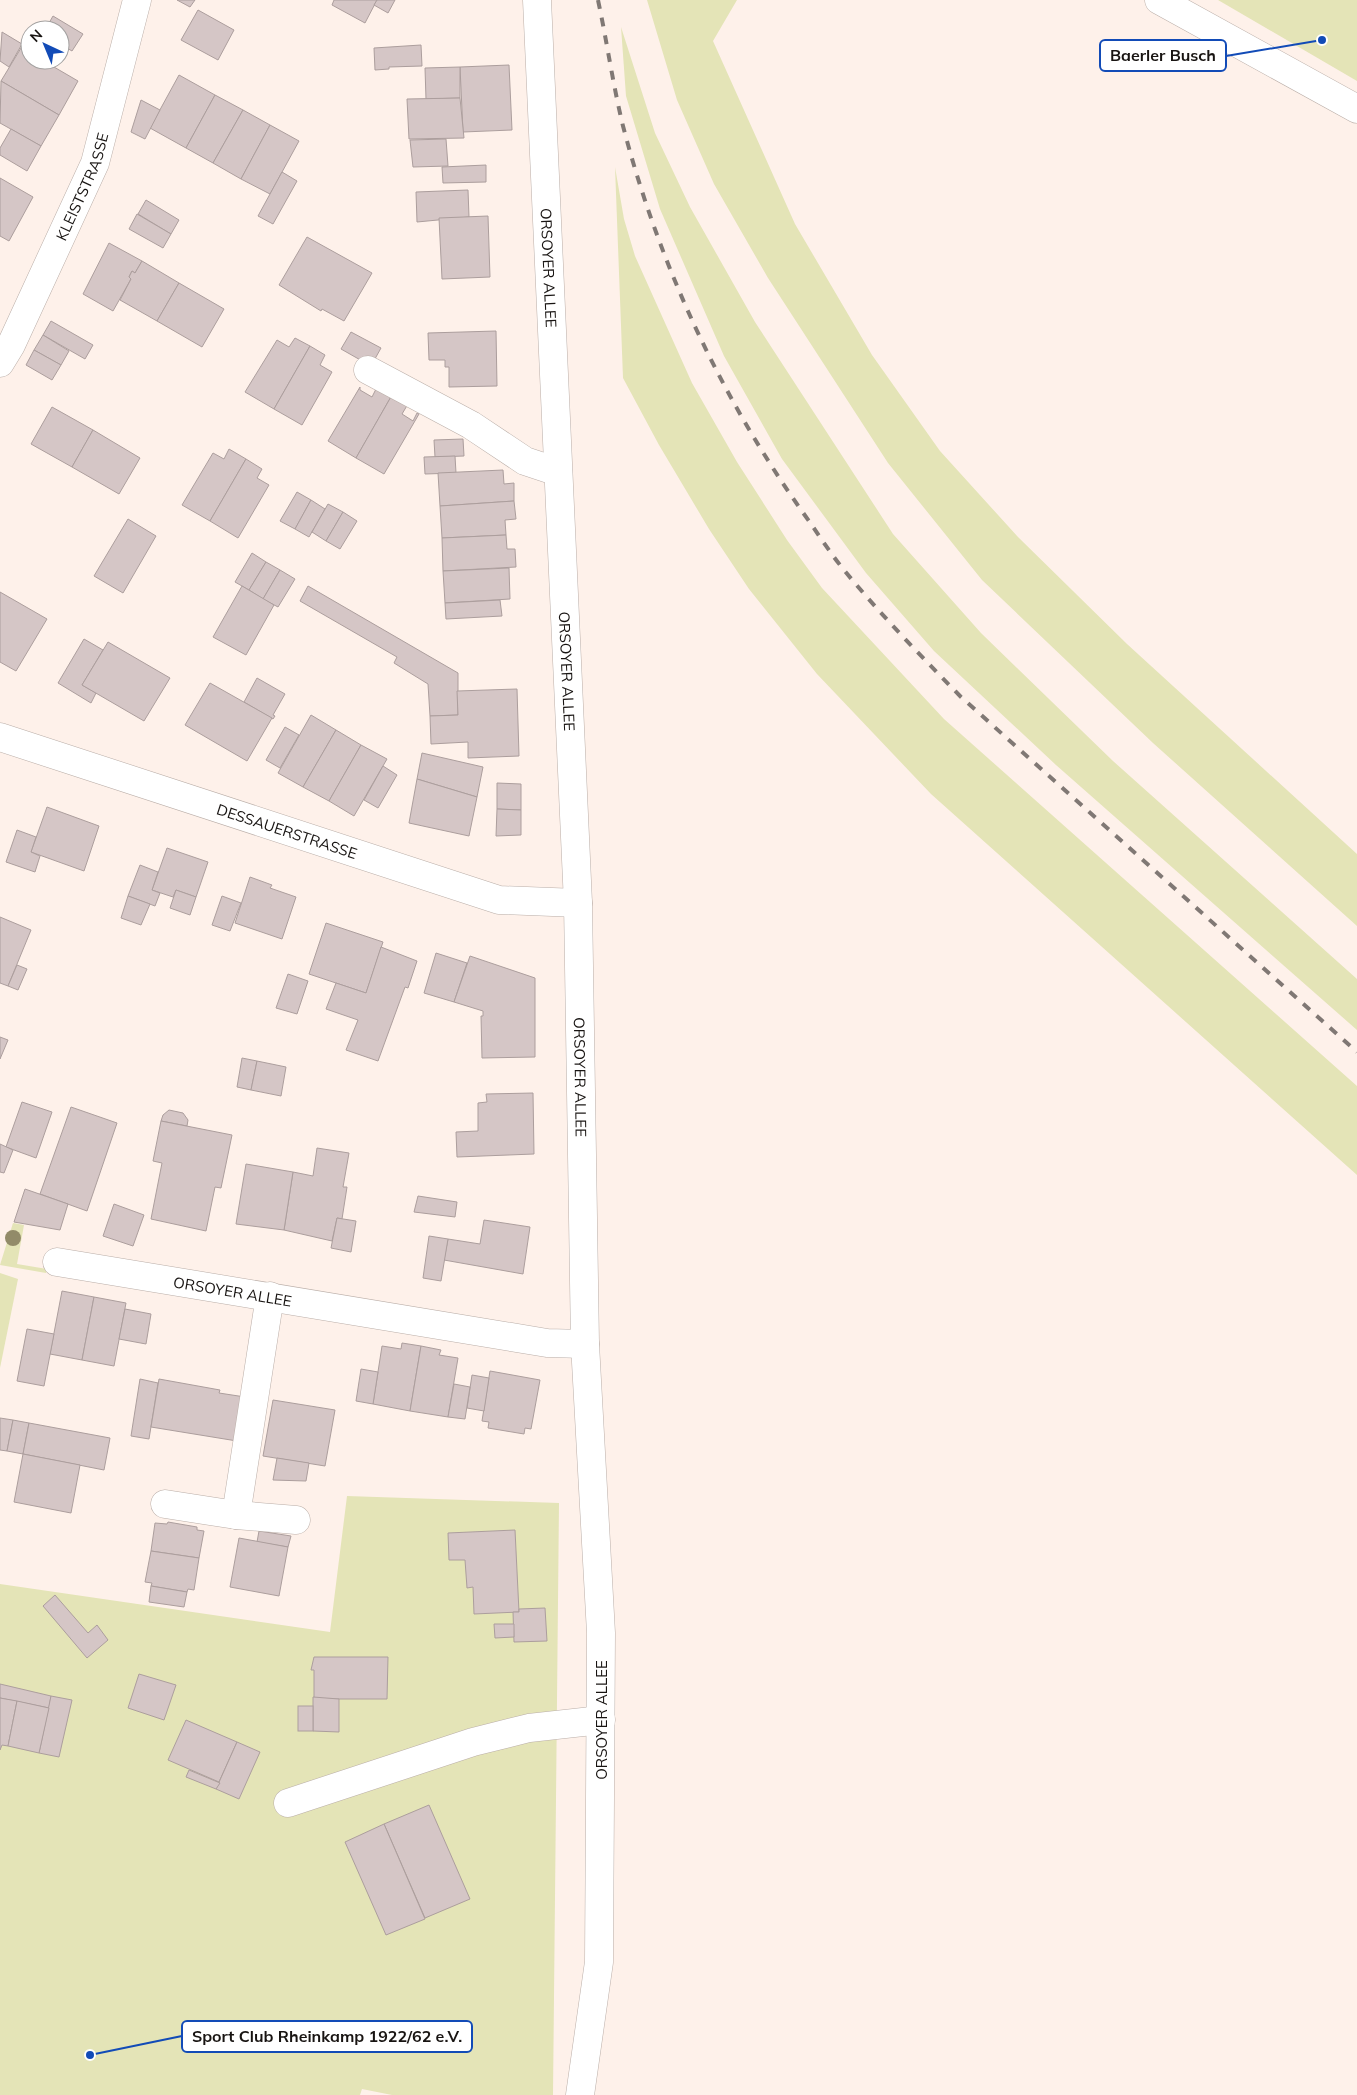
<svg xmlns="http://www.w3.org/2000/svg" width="1357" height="2095" viewBox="0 0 1357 2095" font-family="Mulish,sans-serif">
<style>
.green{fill:#e4e4b7}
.building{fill:#d5c6c6;stroke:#ac9e9d}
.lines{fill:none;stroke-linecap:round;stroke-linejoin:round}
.minor-casing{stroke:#baaea8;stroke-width:29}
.major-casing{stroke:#baaea8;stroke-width:29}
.minor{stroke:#fff;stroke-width:28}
.major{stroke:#fff;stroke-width:28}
.rail{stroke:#807874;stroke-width:4;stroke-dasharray:9 9;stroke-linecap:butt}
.tree{fill:#928b69}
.labels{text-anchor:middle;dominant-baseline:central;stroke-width:4.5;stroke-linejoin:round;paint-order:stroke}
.street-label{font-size:15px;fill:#181412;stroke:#fff}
.leader{fill:none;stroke:#124bb7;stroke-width:2}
.callout-dot{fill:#124bb7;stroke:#fff;stroke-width:2}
.callout{fill:#fff;stroke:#124bb7;stroke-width:2}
.callout-label{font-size:16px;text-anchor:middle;font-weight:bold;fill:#181412}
</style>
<rect width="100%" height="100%" fill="#fef1ea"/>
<g class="green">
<polygon points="647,0 737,0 713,41 795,224 872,355 940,451 1018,537 1127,644 1357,854 1357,926 1153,743 982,580 888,463 768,278 714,184 677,100"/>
<polygon points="1218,0 1357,0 1357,81"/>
<polygon points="621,27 655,133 690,207 755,322 893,534 981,633 1113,761 1357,979 1357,1030 1056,765 934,651 866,573 782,459 724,356 660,209 626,96"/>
<polygon points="615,167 624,219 635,256 692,383 737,462 787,540 822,588 944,719 1357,1086 1357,1175 931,794 817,674 749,589 709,529 659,445 623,378"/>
<polygon points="13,1223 24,1225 17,1264 47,1269 46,1273 0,1265"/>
<polygon points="0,1273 18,1279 0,1368"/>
<polygon points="347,1496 559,1503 553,2095 392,2095 362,2089 360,2095 0,2095 0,1584 330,1632"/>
</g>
<g class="building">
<polygon points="177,0 195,0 190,7"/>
<polygon points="334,0 377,0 365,23 332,5"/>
<polygon points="377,0 395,0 388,13 374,5"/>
<polygon points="198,10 234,30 218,60 181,40"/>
<polygon points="53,16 83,34 72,51 60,44 60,30 45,30"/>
<polygon points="30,31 30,53 21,48"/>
<polygon points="2,32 22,44 9,67 0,61"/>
<polygon points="421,45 422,66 389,67 389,69 375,70 374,48"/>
<polygon points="21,48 30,53 30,60 42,60 78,81 59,115 1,81"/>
<polygon points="509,65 512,130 463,132 460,67"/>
<polygon points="460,67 460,98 426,99 425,68"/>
<polygon points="179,75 215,95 186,148 150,128"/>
<polygon points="1,81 59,115 41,146 0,123"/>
<polygon points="215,95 243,110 213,163 186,148"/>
<polygon points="460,98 464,138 409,139 407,99"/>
<polygon points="141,100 160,110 145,139 131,132"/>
<polygon points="243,110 270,125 241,179 213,163"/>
<polygon points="270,125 299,141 270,194 241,179"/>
<polygon points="11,129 41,146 27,171 0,155 0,148"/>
<polygon points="446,139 448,166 413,167 410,140"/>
<polygon points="486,165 486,182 443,183 442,167"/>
<polygon points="282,172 297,181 273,224 258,216"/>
<polygon points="0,178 33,197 9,241 0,236"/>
<polygon points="468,190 469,217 417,222 416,192"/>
<polygon points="146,200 179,220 171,234 138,214"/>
<polygon points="137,214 171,234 163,248 129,229"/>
<polygon points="488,216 490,277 442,279 439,218"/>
<polygon points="307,237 372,273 344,321 322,309 321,311 279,285"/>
<polygon points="109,243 142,261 135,273 132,271 129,277 131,279 113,311 83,294"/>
<polygon points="142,261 179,283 157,321 120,300 131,279 129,277 132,271 135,273"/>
<polygon points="179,283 224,309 202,347 157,321"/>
<polygon points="51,321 93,345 85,359 43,335"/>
<polygon points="496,331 497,386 449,387 449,367 445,367 445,360 429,360 428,333"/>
<polygon points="351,332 381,348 371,366 341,349"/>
<polygon points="43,335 69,351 61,365 34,350"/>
<polygon points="295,338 310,346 274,409 245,392 277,340 289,347"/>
<polygon points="310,346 325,355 320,365 332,372 302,425 274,409"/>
<polygon points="34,350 61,365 52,380 26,365"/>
<polygon points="360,387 360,390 372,397 377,387 392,395 356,458 328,441"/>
<polygon points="392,395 408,404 402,414 413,421 417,413 419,414 384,474 356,458"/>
<polygon points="52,407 93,430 72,467 31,444"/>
<polygon points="93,430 140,458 119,494 72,467"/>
<polygon points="463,439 464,456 435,457 434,440"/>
<polygon points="229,449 246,459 210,521 182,505 213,453 224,459"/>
<polygon points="455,456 456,473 425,474 424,457"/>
<polygon points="246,459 262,469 257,478 269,485 238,538 210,521"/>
<polygon points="503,470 504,484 514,483 514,501 440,506 438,473"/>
<polygon points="297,492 311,500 295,529 280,521"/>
<polygon points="311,500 325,509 309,537 295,529"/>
<polygon points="514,501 516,519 505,520 506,535 442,538 440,506"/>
<polygon points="328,504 343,512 326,541 312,532"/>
<polygon points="343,512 357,521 340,549 326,541"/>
<polygon points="128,519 156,536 123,593 94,576"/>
<polygon points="506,535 507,549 515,549 516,567 443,571 442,538"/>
<polygon points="252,553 266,562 249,590 235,582"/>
<polygon points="266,562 280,570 263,599 249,590"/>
<polygon points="509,568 510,599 445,603 443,571"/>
<polygon points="280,570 295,579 278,607 263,599"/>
<polygon points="242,586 274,605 246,655 213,637"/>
<polygon points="308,586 458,673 458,715 430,716 428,684 394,663 397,657 300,601"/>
<polygon points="0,592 47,619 16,671 0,662"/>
<polygon points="500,600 502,616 446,619 445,603"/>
<polygon points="84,639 103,650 82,685 96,693 91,703 58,683"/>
<polygon points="108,642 170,678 144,721 82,685"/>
<polygon points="257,678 285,694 273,715 275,716 273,719 244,702"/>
<polygon points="210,683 272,718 247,761 185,725"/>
<polygon points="517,689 519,756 468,758 468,742 431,744 430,716 458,715 457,691"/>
<polygon points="311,715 336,730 303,787 278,773"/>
<polygon points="285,727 299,735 280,768 266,760"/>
<polygon points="336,730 361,745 329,801 303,787"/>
<polygon points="361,745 387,759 354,816 329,801"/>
<polygon points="422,753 483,767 477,797 417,779"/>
<polygon points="383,766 397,775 378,808 364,800"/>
<polygon points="417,779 477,797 469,836 409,823"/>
<polygon points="497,783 521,784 521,810 497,809"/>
<polygon points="47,807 99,826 84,871 31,852"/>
<polygon points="497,809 521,810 521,835 496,836"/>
<polygon points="17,830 36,837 31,852 40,856 35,872 6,862"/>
<polygon points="167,848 208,862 196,897 176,890 173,897 152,890"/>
<polygon points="140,865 158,872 152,890 160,893 155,906 128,896"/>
<polygon points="250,877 272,885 270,888 296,897 282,939 235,923"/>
<polygon points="176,890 196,897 190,915 170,908"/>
<polygon points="128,896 150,904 141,925 121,918"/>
<polygon points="222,896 241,903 230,931 212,925"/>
<polygon points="0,917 31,930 8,986 0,983"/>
<polygon points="326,923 383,942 366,993 309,974"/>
<polygon points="381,947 417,961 408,988 405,987 378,1061 346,1050 358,1020 326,1009 336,983 366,993"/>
<polygon points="436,953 467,963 454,1002 424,993"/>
<polygon points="470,956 535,978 535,1057 482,1058 481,1016 483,1016 483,1011 454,1002"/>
<polygon points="17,965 27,969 18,990 8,986"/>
<polygon points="288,974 308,981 297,1014 276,1008"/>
<polygon points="0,1037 8,1040 0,1059"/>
<polygon points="242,1058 257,1061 251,1090 237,1087"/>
<polygon points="257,1061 286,1067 281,1096 251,1090"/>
<polygon points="533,1093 534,1154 457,1157 456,1132 478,1131 478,1103 487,1102 486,1094"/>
<polygon points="22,1102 52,1112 36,1158 6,1147"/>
<polygon points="71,1107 117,1123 87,1211 40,1194"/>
<polygon points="169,1110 183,1113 188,1120 187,1126 161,1121 163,1115"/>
<polygon points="161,1121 232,1135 221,1188 215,1187 206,1231 151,1219 162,1163 153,1161"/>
<polygon points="0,1144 13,1150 4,1173 0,1172"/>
<polygon points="317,1148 349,1153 343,1187 347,1187 342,1219 337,1218 332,1241 284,1230 293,1172 313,1176"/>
<polygon points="246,1164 293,1172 284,1230 236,1224"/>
<polygon points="25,1189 68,1204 60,1230 14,1222"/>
<polygon points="418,1196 457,1202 455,1217 414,1212"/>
<polygon points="114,1204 144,1215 133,1246 103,1236"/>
<polygon points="337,1218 356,1221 351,1252 331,1248"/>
<polygon points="484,1220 530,1227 523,1274 444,1260 448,1239 480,1244"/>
<polygon points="429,1236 448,1239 441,1281 423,1278"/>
<polygon points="62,1291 94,1297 82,1360 50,1354"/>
<polygon points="94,1297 126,1303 114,1366 82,1360"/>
<polygon points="125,1309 151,1314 146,1344 119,1339"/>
<polygon points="27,1329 54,1334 44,1386 17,1381"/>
<polygon points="402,1343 421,1346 410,1411 373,1404 382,1346 401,1349"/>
<polygon points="421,1346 441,1350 439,1355 458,1358 448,1417 410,1411"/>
<polygon points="361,1369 378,1372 373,1404 356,1401"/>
<polygon points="490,1371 540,1380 531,1429 525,1428 524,1434 488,1428 489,1422 482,1421"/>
<polygon points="472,1375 489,1378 484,1411 467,1408"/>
<polygon points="140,1379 158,1383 149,1439 131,1436"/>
<polygon points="159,1379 220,1390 219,1393 245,1397 237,1441 151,1427"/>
<polygon points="454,1384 470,1387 465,1419 448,1417"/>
<polygon points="273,1400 335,1410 325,1466 263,1456"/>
<polygon points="0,1418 13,1420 7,1451 0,1450"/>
<polygon points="13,1420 29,1423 23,1454 7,1451"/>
<polygon points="29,1423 110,1438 104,1470 23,1454"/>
<polygon points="23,1454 80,1465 71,1513 14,1502"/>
<polygon points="277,1458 309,1463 306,1481 273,1480"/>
<polygon points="168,1522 197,1527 197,1530 204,1531 199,1558 151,1551 155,1523 167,1524"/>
<polygon points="515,1530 519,1612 474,1614 473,1587 467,1588 465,1560 449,1560 448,1533"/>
<polygon points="259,1531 291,1536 288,1547 257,1542"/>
<polygon points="239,1538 288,1547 279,1596 230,1587"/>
<polygon points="151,1551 199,1558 194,1590 188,1589 187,1592 151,1586 152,1583 145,1582"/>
<polygon points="151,1586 187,1592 184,1607 149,1602"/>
<polygon points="55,1595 88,1633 97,1625 108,1640 87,1658 43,1606"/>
<polygon points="545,1608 547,1641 514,1642 513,1612 519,1612 519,1609"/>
<polygon points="494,1624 514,1624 514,1637 495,1638"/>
<polygon points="314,1657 388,1657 387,1699 314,1699 314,1670 311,1670"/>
<polygon points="139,1674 176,1685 164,1720 128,1708"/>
<polygon points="0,1684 51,1696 49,1708 0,1698"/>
<polygon points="51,1696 72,1700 59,1757 39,1753"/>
<polygon points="313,1697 339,1699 339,1732 313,1731"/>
<polygon points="0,1698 17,1701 8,1746 2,1745 0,1750"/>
<polygon points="17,1701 49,1708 39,1753 8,1746"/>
<rect x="298" y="1706" width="15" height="25"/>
<polygon points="186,1720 237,1742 219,1782 168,1760"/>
<polygon points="237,1742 260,1752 239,1799 216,1789"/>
<polygon points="189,1770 220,1783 216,1789 186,1777"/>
<polygon points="429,1805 470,1899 425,1918 384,1824"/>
<polygon points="384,1824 425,1919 386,1935 345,1842"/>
</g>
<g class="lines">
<g class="minor-casing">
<g id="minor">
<path id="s1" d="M 537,0 L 578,903 L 585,1344 L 601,1633 L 599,1962 L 580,2095"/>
<path id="s2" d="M 0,363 L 11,345 L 95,163 L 137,0"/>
<polyline points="368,370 471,425 525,461 558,472"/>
<path id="s3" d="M 0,737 L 499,900 L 578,903"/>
<path id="s4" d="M 57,1262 L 547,1343 L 585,1344"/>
<polyline points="165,1504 236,1515 296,1520"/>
<polyline points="236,1515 270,1296"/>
<polyline points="288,1803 473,1742 529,1728 601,1720"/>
</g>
</g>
<g class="major-casing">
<polyline id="major" points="1159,0 1357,109"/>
</g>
<use href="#minor" class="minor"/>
<use href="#major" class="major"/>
<path class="rail" d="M 598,0 C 607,42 613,85 623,126 C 660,268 723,402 809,521 C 820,537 831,554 844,570 C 880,614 921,656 961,697 L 1357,1052"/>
</g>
<circle class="tree" cx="13" cy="1238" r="8"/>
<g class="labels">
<g class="street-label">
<text stroke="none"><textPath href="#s2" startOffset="195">KLEISTSTRASSE</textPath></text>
<text stroke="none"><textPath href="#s1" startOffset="268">ORSOYER ALLEE</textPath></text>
<text stroke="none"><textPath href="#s1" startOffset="672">ORSOYER ALLEE</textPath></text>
<text stroke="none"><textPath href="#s3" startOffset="302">DESSAUERSTRASSE</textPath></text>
<text stroke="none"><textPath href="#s1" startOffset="1078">ORSOYER ALLEE</textPath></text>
<text stroke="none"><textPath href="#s4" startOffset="178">ORSOYER ALLEE</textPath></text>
<text transform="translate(601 1720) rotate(-90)">ORSOYER ALLEE</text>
</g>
</g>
<path class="leader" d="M1322 40L1226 56M90 2055L182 2036"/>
<g class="callout-dot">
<circle cx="1322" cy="40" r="5"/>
<circle cx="90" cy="2055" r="5"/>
</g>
<g class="callout">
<rect x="1100" y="40" width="126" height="31" rx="5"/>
<rect x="182" y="2021" width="290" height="31" rx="5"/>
</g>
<g class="callout-label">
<text x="1163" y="61">Baerler Busch</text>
<text x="327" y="2042">Sport Club Rheinkamp 1922/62 e.V.</text>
</g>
<g transform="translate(45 45) rotate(316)"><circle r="24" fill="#ffffff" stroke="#a3a1a0"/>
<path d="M0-4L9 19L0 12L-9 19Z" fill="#124bb7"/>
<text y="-8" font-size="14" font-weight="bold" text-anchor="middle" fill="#181412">N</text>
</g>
</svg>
